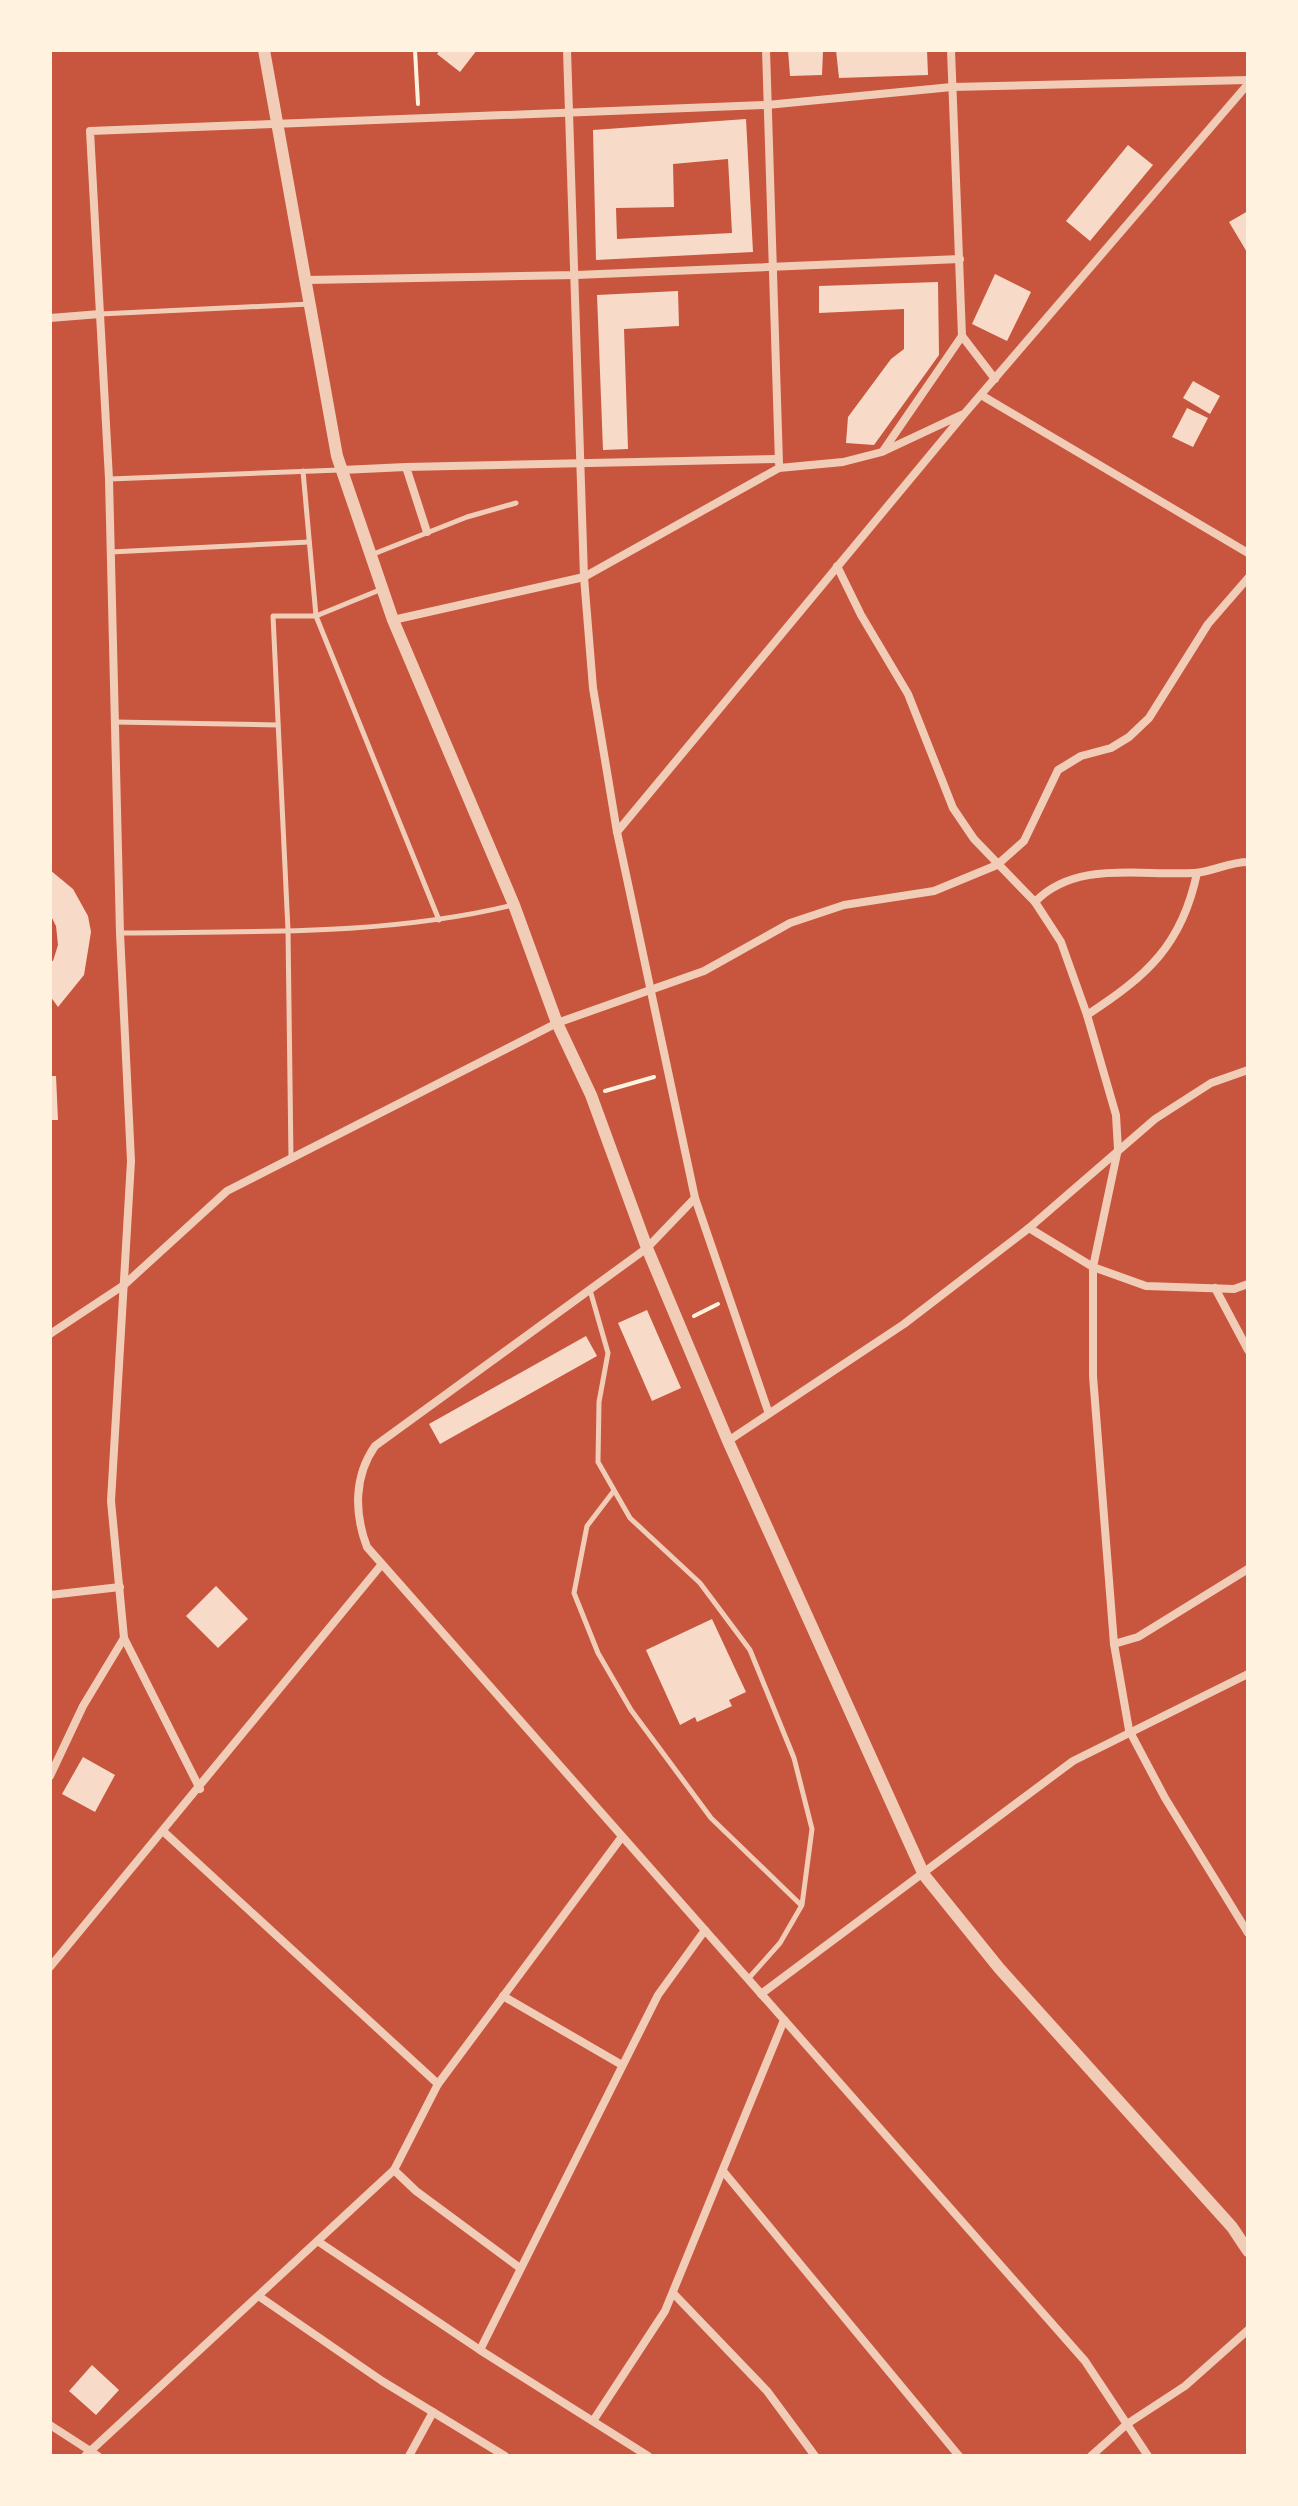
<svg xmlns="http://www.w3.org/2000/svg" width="1298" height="2506" viewBox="0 0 1298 2506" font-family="Signika,sans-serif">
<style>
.building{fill:#f7dbc8;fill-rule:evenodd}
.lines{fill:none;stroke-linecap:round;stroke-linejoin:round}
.path{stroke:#fff3e0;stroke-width:4}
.service{stroke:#f1ccb7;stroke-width:5}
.minor{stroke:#f1ccb7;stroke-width:8}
.tertiary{stroke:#f1ccb7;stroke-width:12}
</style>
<rect width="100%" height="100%" fill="#c8553d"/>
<g class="building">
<polygon points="440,50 477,50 460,72 437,54"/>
<polygon points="788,50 823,51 822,75 790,76"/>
<polygon points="836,50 927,50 928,75 839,78"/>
<path d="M 746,119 L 753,252 L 596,260 L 593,130 ZM 728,159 L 732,233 L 617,239 L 616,208 L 674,207 L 673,164 Z"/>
<polygon points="1128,145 1153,165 1090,241 1066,221"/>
<polygon points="1248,211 1248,254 1229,222"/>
<polygon points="995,274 1031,292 1007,341 972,324"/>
<polygon points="938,282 939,355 874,445 846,443 848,417 891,359 904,349 904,309 819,313 819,286"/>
<polygon points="678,291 679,326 624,329 628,449 603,450 597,295"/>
<polygon points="1193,381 1220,396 1210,414 1183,398"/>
<polygon points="1187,408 1208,418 1193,447 1172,437"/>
<polygon points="50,870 73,889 88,916 91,932 84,975 58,1007 50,996 50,960 53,961 58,945 56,926 50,914"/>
<polygon points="50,1076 56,1076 58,1120 50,1120"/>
<polygon points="647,1310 681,1388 652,1401 618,1323"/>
<polygon points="586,1336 597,1356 440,1444 429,1424"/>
<polygon points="216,1586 248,1619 218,1648 186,1616"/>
<polygon points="712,1619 746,1692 729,1700 732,1706 697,1722 695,1717 680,1725 646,1650"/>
<polygon points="83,1757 115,1775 95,1812 62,1794"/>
<polygon points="92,2365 119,2390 96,2415 69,2391"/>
</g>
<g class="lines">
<g class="path">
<polyline points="415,50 418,104"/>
<polyline points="605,1091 654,1077"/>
<polyline points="694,1316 718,1304"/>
</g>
<g class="service">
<polyline points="100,314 310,304"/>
<polyline points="303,471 316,616 439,920"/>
<polyline points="110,479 340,470"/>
<polyline points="111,552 309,542"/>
<polyline points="371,555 467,517 516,503"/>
<polyline points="115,722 278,725"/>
<path d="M 120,933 C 250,931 386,936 513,905"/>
<polyline points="291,1158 288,930 273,616 316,616 382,589"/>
<polyline points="590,1290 608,1353 599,1402 598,1462 630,1518 700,1583 750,1650 794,1758 812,1829 802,1905 780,1943 748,1979"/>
<polyline points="613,1492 587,1526 574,1593 598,1653 631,1710 711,1818 801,1905"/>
</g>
<g class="minor">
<path d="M 567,50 L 584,577 L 593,688 L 617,832 L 695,1198 L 647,1248 L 375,1446 C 354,1476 354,1513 367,1547 L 1085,2361 L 1148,2456"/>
<polyline points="766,50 779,463"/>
<polyline points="951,50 962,336 995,379"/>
<polyline points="308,280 576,275 960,259"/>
<polyline points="50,318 100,314"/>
<polyline points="981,395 1248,553"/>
<polyline points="883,451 962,336"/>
<polyline points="342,470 406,467"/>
<polyline points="427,532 406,467 778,459"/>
<polyline points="837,566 861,615 908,694 953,808 974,839 1035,902 1061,942 1087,1015 1116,1115 1118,1149 1093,1267 1093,1376 1114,1644 1129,1730 1165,1798 1248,1933"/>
<polyline points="393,620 584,577 779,468 843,462 882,452 961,415"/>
<polyline points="617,832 965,413 1248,84"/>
<path d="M 1035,902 C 1075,860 1140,876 1194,873 C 1212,872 1229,862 1248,862"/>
<path d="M 1087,1015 C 1147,976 1182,945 1197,873"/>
<polyline points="695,1198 768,1411"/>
<polyline points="1029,1228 1093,1267 1146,1286 1234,1289 1248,1284"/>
<polyline points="1215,1288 1248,1350"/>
<polyline points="50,1334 124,1285 227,1191 557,1023 704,971 790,923 844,905 934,891 997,865 1024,841 1058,770 1081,756 1111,748 1129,737 1149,718 1208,624 1248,578"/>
<polyline points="728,1441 904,1324 1029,1228 1155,1119 1211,1083 1248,1070"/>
<polyline points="50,1595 120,1587"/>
<polyline points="1114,1644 1138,1637 1248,1569"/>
<polyline points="50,1776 83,1706 124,1638"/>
<polyline points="200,1789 124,1638 111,1501 131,1161 120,933 109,479 90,131 767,105 952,87 1248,80"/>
<polyline points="164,1832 438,2084"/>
<polyline points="50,1967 382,1564"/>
<polyline points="761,1994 1073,1761 1248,1674"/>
<polyline points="503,1996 622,2065"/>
<polyline points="394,2170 416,2191 520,2268"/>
<polyline points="723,2171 959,2456"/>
<polyline points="319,2242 480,2350 648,2456"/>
<polyline points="673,2293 767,2391 815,2456"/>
<polyline points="260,2297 382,2381 505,2456"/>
<polyline points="480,2350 658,1995 705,1930"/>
<polyline points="593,2421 665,2311 784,2020"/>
<polyline points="50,2425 98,2456"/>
<polyline points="85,2456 394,2170 438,2084 621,1838"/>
<polyline points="409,2456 433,2412"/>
<polyline points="1091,2456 1127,2424 1185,2386 1248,2330"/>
</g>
<polyline class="tertiary" points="264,50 337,456 393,620 514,905 557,1023 591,1095 647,1248 728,1441 924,1875 999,1968 1232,2227 1248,2251"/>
</g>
<rect width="1298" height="2506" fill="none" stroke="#fff3e0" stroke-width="104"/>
</svg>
